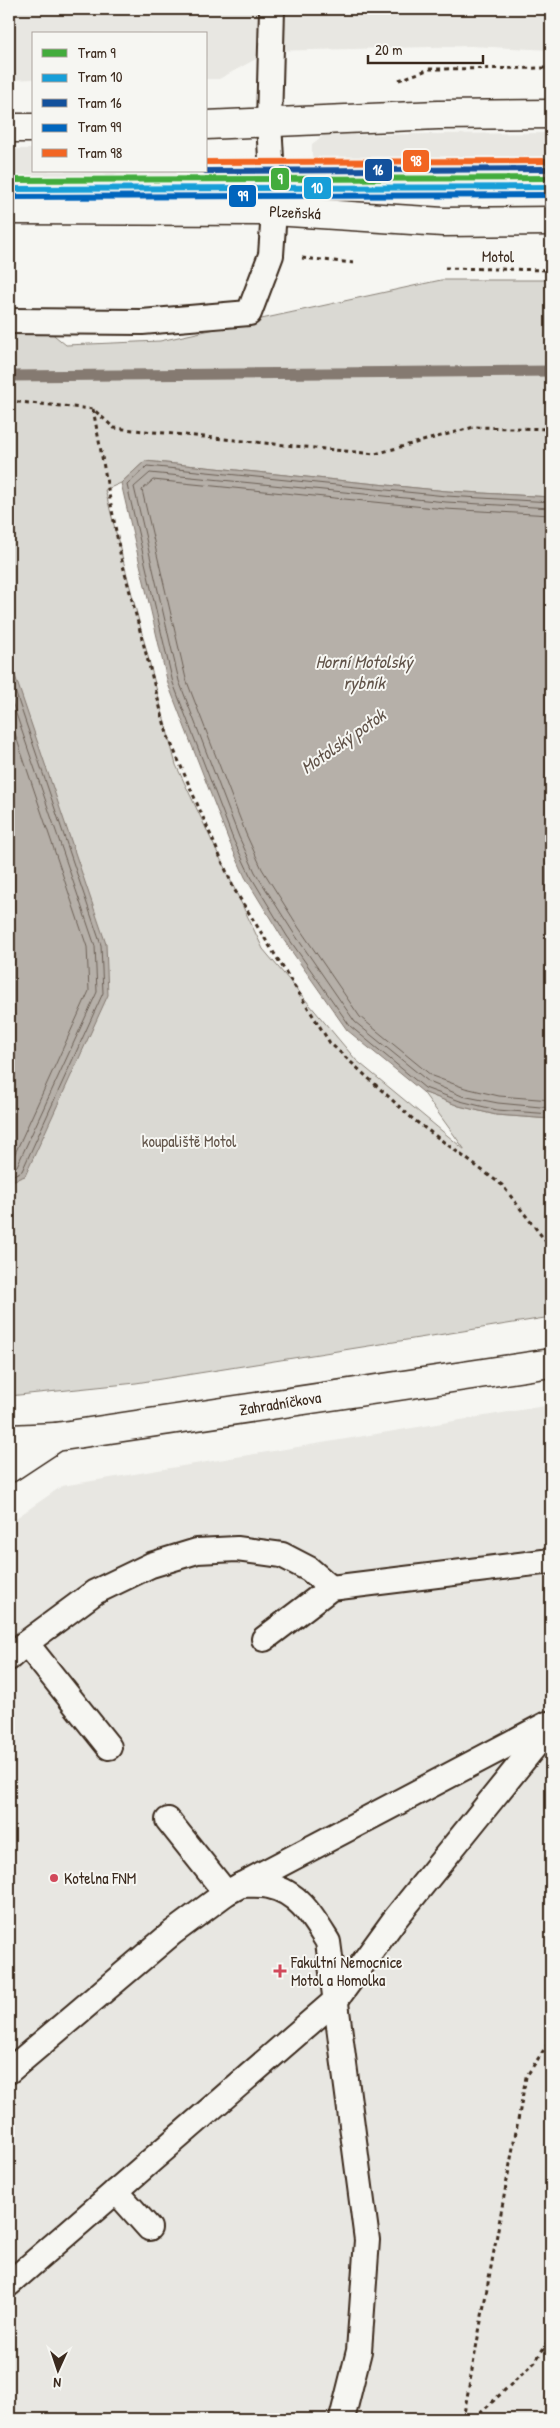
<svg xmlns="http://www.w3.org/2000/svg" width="560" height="2428" viewBox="0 0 560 2428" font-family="'Patrick Hand',sans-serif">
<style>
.built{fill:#e8e7e2}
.green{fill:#dad9d3;stroke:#8a8278}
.water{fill:#b6b0a9;stroke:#857a71}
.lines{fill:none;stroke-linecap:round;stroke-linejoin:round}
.shore{stroke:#6c6056;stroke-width:1}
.stream{stroke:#857a71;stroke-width:11}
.lane-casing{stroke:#3b2a1e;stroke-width:28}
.street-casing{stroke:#3b2a1e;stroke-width:31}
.secondary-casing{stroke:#3b2a1e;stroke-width:31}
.primary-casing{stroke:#3b2a1e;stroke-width:31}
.path{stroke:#3b2a1e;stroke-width:3;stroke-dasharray:4 4;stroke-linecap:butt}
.lane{stroke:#f6f6f2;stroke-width:24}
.street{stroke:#f6f6f2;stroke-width:28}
.secondary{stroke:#f6f6f2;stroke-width:28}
.primary{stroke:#f6f6f2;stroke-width:28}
.tram-1-casing{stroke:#f6f6f2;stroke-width:10}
.tram-2-casing{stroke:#f6f6f2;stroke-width:10}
.tram-3-casing{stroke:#f6f6f2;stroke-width:10}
.tram-4-casing{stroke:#f6f6f2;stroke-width:10}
.tram-5-casing{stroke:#f6f6f2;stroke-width:10}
.tram-1{stroke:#43ac3c;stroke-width:6}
.tram-2{stroke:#179ed8;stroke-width:6}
.tram-3{stroke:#13519c;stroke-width:6}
.tram-4{stroke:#0065bd;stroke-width:6}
.tram-5{stroke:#f26522;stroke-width:6}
.poi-dot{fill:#d1495b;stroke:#f6f6f2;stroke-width:2}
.labels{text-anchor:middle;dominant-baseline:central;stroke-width:4;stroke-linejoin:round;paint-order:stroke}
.street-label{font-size:16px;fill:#3b2a1e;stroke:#f6f6f2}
.park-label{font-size:16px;fill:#63564b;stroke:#f6f6f2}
.poi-label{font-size:16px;fill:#3b2a1e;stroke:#f6f6f2;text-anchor:start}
.water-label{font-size:18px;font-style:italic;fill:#605248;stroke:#f6f6f2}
.line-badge{stroke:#f6f6f2;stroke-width:2}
.badge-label{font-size:14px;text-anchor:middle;font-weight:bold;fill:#fff}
</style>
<rect width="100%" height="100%" fill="#f6f6f2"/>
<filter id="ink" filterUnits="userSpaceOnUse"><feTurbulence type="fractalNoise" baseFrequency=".02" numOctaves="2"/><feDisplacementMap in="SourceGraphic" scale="10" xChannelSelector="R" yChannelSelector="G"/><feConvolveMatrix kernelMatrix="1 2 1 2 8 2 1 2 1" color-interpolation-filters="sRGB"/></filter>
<g filter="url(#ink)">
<g class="built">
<polygon points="9,9 551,9 551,50 471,46 271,51 219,79 206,79 206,34 34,34 34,79 12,80 9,73"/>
<polygon points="551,133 551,200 324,195 312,186 312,144 324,135"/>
<polygon points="9,149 34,149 34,171 176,171 175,186 166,192 9,193"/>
<polygon points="551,1405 551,2419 9,2419 9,1523 62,1486"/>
</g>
<polygon class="green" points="441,280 551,280 551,497 447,491 145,461 121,483 105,490 176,765 263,949 356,1060 465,1150 423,1092 459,1106 496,1115 551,1119 551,1317 136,1383 9,1396 9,326 49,331 66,345 160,341"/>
<g class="water">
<polygon points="145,461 447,491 551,497 551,1119 496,1115 459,1106 423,1092 347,1030 283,939 245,877 229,841 168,684 121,483"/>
<polygon points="9,658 106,944 108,995 25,1176 9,1182"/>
</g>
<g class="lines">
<g class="shore">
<polyline points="551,502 446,496 147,466 127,485 173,683 233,839 250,875 287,936 350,1026 425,1088 460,1101 497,1110 551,1114"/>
<polyline points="551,508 446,502 150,473 134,487 179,681 239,837 255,872 293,932 355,1022 429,1082 462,1096 498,1103 551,1108"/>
<polyline points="551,515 445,509 153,480 142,490 186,679 246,834 262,869 299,928 360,1017 432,1076 465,1088 499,1096 551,1100"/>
<polyline points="9,673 101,945 103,993 22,1171 9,1177"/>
<polyline points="9,693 95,946 97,992 17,1166 9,1170"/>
<polyline points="9,716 87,947 89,991 12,1160 9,1162"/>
</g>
<polyline class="stream" points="9,376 551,371"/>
<g class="lane-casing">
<g id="lane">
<polyline points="9,321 142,322 249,313 271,255 274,211 269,123 272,9"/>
<polyline points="264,1639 331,1588 551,1561"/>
<polyline points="26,1643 95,1592 151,1565 197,1551 237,1549 282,1555 309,1569 331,1588"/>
<polyline points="9,1658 26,1643 109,1747"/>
<polyline points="168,1820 226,1893"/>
<path d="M 241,1885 C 250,1885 261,1884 269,1886 C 299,1892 313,1918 328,1942 L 367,2240 L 359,2351 L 342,2419"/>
<polyline points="9,2071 172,1933 226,1893 547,1724"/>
<polyline points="116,2191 149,2228"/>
<polyline points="9,2284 336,2000 395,1919 551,1726"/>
</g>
</g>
<g class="street-casing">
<polyline id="street" points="9,1439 56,1437"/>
</g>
<g class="secondary-casing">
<polyline id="secondary" points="9,1468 56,1437 551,1363"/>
</g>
<g class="primary-casing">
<g id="primary">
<polyline points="206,125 438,115 551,114"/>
<polyline points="9,128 34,128"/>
<polyline points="9,210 274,211 443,222 551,221"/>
</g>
</g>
<g class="path">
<polyline points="399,80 430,69 551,68"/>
<polyline points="302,258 354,263"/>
<polyline points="445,268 551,270"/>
<polyline points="9,401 93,409 114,428 375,454 474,427 551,429"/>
<polyline points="93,409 121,558 167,734 234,889 330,1043 414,1120 502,1185 551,1248"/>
<polyline points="463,2419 526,2077 551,2039"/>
<polyline points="474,2419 535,2362 551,2336"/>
</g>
<use href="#lane" class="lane"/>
<use href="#street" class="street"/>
<use href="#secondary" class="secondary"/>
<use href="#primary" class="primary"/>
<g class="tram-1-casing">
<polyline id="tram-1" points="9,180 551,178"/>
</g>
<g class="tram-2-casing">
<polyline id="tram-2" points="9,189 551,187"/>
</g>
<g class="tram-3-casing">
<polyline id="tram-3" points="206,171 551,169"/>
</g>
<g class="tram-4-casing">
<polyline id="tram-4" points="9,197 551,195"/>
</g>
<g class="tram-5-casing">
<polyline id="tram-5" points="206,162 551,161"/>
</g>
<use href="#tram-1" class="tram-1"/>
<use href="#tram-2" class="tram-2"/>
<use href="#tram-3" class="tram-3"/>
<use href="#tram-4" class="tram-4"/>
<use href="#tram-5" class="tram-5"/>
</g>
</g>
<g class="poi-dot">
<circle cx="54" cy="1878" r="5"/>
<path d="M277.5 1963.5h5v5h5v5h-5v5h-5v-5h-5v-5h5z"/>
</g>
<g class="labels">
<g class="street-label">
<text transform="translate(295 212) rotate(3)">Plzeňská</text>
<text transform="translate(498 256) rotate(1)">Motol</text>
<text transform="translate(280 1403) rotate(-9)">Zahradníčkova</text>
</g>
<g class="park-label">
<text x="189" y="1141">koupaliště Motol</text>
</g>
<g class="poi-label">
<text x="64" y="1878">Kotelna FNM</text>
<text x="291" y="1962">Fakultní Nemocnice<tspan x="291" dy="18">Motol a Homolka</tspan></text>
</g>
<g class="water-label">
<text x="364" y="661">Horní Motolský<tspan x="364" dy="21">rybník</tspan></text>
<text transform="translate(343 741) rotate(-35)">Motolský potok</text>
</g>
</g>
<g class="line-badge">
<rect x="402" y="149" width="28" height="24" rx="5" fill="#f26522"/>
<rect x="364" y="158" width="29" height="24" rx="5" fill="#13519c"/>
<rect x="270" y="167" width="20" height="24" rx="5" fill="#43ac3c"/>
<rect x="303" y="176" width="29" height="24" rx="5" fill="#179ed8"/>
<rect x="228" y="184" width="29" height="24" rx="5" fill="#0065bd"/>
</g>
<g class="badge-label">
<text x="416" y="166">98</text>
<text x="378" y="175">16</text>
<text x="280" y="184">9</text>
<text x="317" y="193">10</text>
<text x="243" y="201">99</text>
</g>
<rect width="560" height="2428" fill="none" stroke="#f6f6f2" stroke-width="30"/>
<rect x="15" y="15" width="530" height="2398" fill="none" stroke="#3b2a1e" stroke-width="2" filter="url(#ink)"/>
<rect x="32" y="32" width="175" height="140" fill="#f6f6f2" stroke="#aba49d"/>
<rect x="42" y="49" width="25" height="8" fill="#43ac3c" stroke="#aba49d"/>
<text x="78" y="58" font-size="15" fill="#3b2a1e">Tram 9</text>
<rect x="42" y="74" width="25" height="8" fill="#179ed8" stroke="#aba49d"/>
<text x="78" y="82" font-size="15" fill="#3b2a1e">Tram 10</text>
<rect x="42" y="99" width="25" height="8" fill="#13519c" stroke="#aba49d"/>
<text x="78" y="108" font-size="15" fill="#3b2a1e">Tram 16</text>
<rect x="42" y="124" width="25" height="8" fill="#0065bd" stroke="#aba49d"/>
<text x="78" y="132" font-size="15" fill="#3b2a1e">Tram 99</text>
<rect x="42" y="149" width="25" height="8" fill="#f26522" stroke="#aba49d"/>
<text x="78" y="158" font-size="15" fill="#3b2a1e">Tram 98</text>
<g transform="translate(58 2370) rotate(183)" stroke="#f6f6f2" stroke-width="4" paint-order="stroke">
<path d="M0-4L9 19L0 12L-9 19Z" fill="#3b2a1e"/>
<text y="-8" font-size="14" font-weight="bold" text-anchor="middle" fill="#3b2a1e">N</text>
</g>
<path d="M368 55v8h115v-8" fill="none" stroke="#3b2a1e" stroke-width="2.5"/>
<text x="375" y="55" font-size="15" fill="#3b2a1e" stroke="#f6f6f2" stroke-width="4" paint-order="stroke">20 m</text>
</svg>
